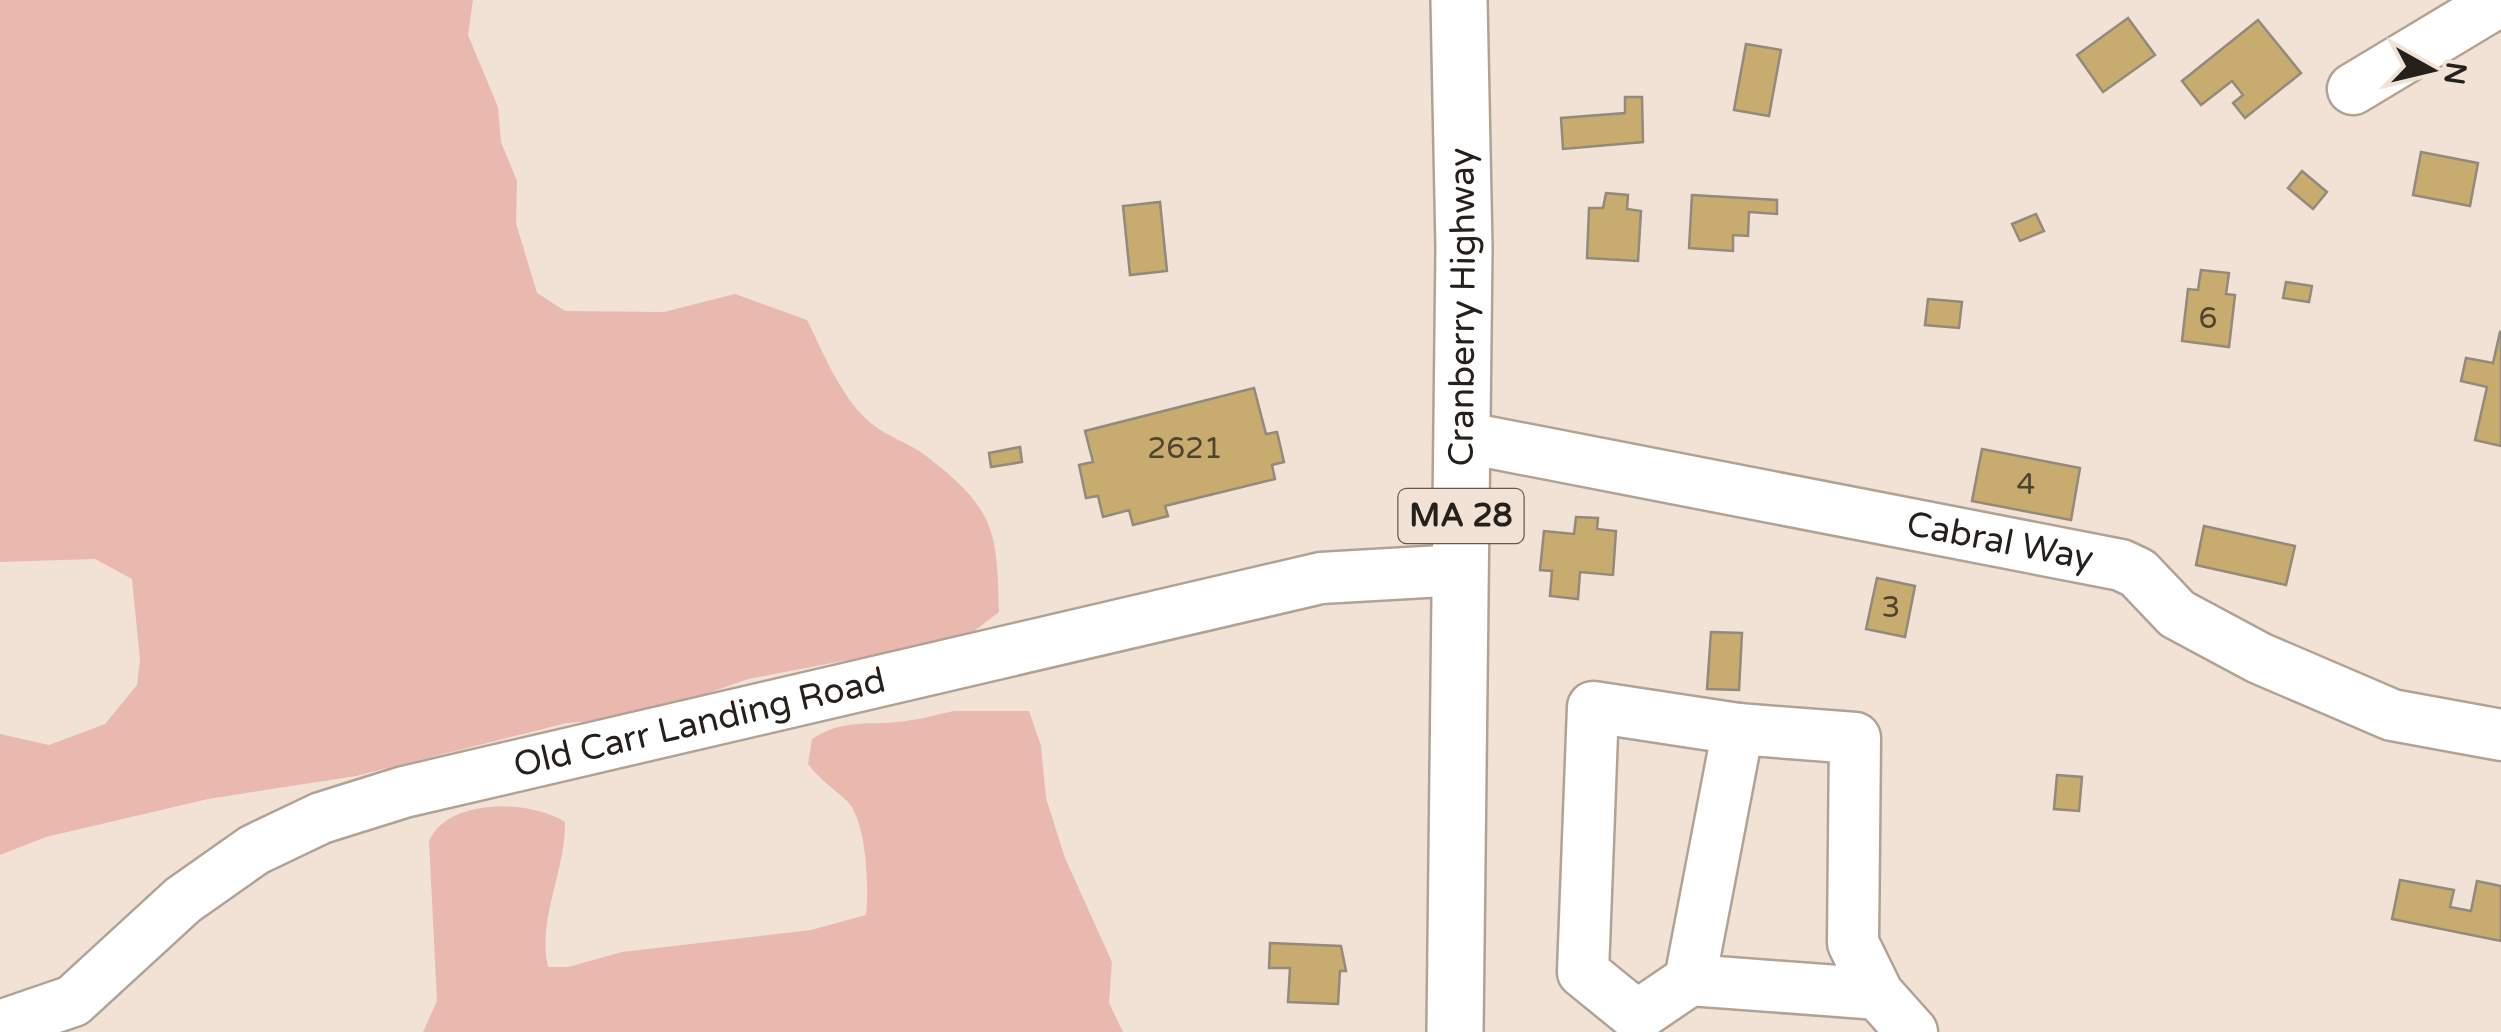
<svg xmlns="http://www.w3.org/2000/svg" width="2501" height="1032" viewBox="0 0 2501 1032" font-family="'Varela Round',sans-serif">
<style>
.green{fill:#e9b9b0}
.building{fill:#c8ab6f;stroke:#928a7b;stroke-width:2.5}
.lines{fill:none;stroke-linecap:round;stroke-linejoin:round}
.minor-casing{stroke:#b0a396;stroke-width:55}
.major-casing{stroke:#b0a396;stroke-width:60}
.minor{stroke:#fff;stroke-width:50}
.major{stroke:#fff;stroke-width:55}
.labels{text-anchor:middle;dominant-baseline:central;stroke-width:9;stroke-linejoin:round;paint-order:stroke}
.number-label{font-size:30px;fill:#4e4330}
.shield{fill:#f1e2d5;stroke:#625a53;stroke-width:2.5}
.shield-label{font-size:32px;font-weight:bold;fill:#25201b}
.street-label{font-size:35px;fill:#25201b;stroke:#f1e2d5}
</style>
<rect width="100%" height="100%" fill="#f1e2d5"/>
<g class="green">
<path d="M 0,0 L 473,0 L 468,35 L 498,107 L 501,142 L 517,181 L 516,223 L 537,293 L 565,311 L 664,312 L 735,294 L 807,320 C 824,354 842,400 872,424 C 888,437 909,443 925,455 C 995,509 997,529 999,612 L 965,638 L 748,679 L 641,717 L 567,723 L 356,776 L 208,799 L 46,837 L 0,855 L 0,734 L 49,745 L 105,724 L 137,685 L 140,660 L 132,579 L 95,559 L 0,562 Z"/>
<path d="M 954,711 L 1029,711 L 1041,746 L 1046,798 L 1065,858 L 1112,962 L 1109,1003 L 1123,1032 L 423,1032 L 437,1001 L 429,841 C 448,797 531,800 565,822 C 566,870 537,919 548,967 L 568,967 L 622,952 L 811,930 L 866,915 C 869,889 867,821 847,801 C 833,788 820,780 808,764 L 812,739 C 843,718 872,726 906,721 C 922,719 939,714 954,711 Z"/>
</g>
<g class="building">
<polygon points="2128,18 2155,55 2103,92 2077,55"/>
<polygon points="2258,20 2301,73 2245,118 2233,103 2243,95 2232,81 2201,105 2182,81"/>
<polygon points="1746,44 1781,50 1769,116 1734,110"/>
<polygon points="1625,97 1642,97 1643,142 1563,149 1561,118 1625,113"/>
<polygon points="2421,152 2478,163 2470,206 2413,195"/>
<polygon points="2302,171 2327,192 2313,209 2288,188"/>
<polygon points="1606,193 1628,195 1627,209 1641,211 1638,261 1587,258 1589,208 1603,208"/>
<polygon points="1692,195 1777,200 1777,214 1749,212 1748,236 1733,235 1733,251 1689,248"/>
<polygon points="1160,202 1167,271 1130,275 1123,206"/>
<polygon points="2036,214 2044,231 2020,241 2012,224"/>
<polygon points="2201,270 2229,273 2226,294 2235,295 2229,347 2182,341 2188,289 2198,290"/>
<polygon points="2286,282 2312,286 2309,302 2283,298"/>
<polygon points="1928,299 1962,302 1959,328 1925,325"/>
<polygon points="2500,332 2501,332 2501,446 2475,440 2487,387 2461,381 2466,358 2493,363"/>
<polygon points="1254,388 1266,434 1277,432 1284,462 1272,465 1275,479 1165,506 1168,516 1133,525 1129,510 1103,517 1098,496 1086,498 1079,465 1093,462 1085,431"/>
<polygon points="1020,447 1022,462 991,467 989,453"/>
<polygon points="1982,449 2080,468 2071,520 1972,501"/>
<polygon points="1576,517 1598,518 1597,529 1616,531 1613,575 1580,572 1578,599 1550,596 1552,571 1540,570 1544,531 1574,534"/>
<polygon points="2204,526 2295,546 2286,585 2196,565"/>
<polygon points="1877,578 1915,586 1905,637 1866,629"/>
<polygon points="1711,632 1742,633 1739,690 1707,689"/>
<polygon points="2057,775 2082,777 2079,811 2054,809"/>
<polygon points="2400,880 2454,890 2450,907 2471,911 2477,881 2501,886 2501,941 2392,919"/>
<polygon points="1270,943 1341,946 1346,971 1340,971 1338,1004 1288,1002 1290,968 1269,968"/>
</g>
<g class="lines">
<g class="minor-casing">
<g id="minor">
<polyline points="2353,89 2501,0"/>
<path id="s1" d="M 1462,437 L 2121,565 L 2138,573 L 2177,614 L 2259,658 L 2392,715 L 2501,735"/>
<polyline points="1690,980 1637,1016 1583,972 1593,707 1738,729"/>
<polyline points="1878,994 1690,980 1738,729 1855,738 1853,943 1878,994 1912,1032"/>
<path id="s2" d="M 0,1026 L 73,1001 L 183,900 L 254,850 L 321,818 L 404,792 L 1321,578 L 1460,570"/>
</g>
</g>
<g class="major-casing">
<g id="major">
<path id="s3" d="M 1455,1032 L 1464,248 L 1459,0"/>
</g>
</g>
<use href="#minor" class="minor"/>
<use href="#major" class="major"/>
</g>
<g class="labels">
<g class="number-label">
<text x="2208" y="318">6</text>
<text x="1185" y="448">2621</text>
<text x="2026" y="484">4</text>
<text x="1891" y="607">3</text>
</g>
<rect class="shield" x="1398.5" y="489" width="125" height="54" rx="8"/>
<g class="shield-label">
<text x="1461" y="516">MA 28</text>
</g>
<g class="street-label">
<text stroke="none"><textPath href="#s3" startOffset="725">Cranberry Highway</textPath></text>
<text stroke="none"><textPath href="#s1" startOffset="548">Cabral Way</textPath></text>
<text stroke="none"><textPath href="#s2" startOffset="778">Old Carr Landing Road</textPath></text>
</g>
</g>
<g transform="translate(2431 70) rotate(98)" stroke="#f1e2d5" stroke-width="8" paint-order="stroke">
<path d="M0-8L18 38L0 25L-18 38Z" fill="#25201b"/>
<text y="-15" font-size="28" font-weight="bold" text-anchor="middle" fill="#25201b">N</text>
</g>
</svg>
